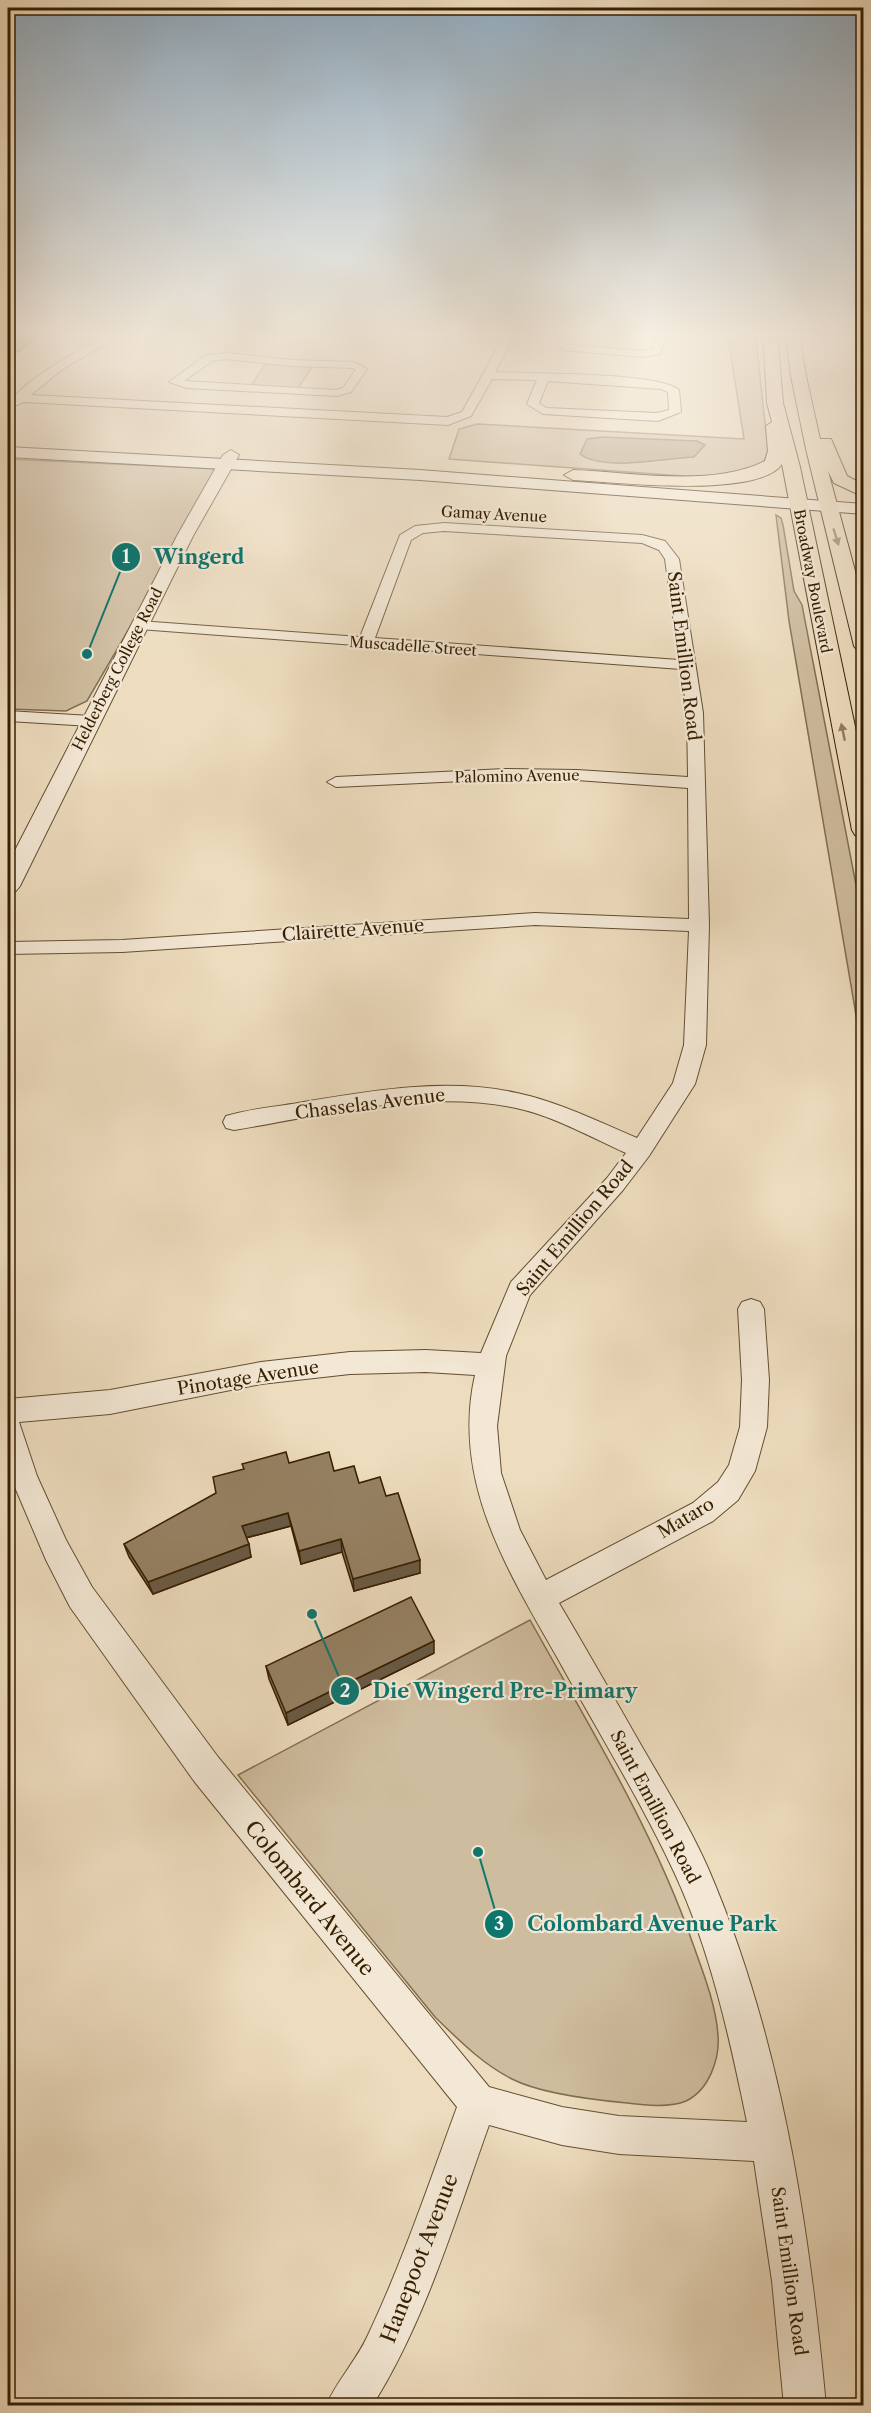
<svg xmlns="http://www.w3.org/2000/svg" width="871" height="2413" viewBox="0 0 871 2413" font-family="'Libre Caslon Text',serif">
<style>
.green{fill:#cebc9e;stroke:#826d4f;stroke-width:1.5}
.water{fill:#af9b7d;stroke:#7f694b;stroke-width:1.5}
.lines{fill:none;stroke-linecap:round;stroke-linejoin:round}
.minor-casing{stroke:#644e30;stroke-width:2}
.tertiary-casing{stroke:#644e30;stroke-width:2}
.secondary-casing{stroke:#361e00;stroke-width:2}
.primary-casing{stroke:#361e00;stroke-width:2}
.minor{fill:#f3e8d5;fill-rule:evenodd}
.tertiary{fill:#f3e8d5;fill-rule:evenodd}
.secondary{fill:#f3e8d5;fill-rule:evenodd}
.primary{fill:#eddcbe;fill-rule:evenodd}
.wall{fill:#806f55;stroke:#361e00;stroke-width:1.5}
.shaded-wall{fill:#685a45;stroke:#361e00;stroke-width:1.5}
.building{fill:#958163;stroke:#361e00;stroke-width:1.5}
.oneway{fill:#927d5f}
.labels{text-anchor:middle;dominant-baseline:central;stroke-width:4.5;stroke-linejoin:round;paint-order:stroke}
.far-street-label{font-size:15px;fill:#361e00;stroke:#f3e8d5}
.street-label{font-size:18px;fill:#361e00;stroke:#f3e8d5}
.near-street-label{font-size:21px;fill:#361e00;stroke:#f3e8d5}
.leader{fill:none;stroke:#0f766e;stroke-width:2}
.callout-dot{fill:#0f766e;stroke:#f3e8d5;stroke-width:2}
.mark-label{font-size:18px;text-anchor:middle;font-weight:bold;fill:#fff}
.callout-label{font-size:20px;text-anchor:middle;font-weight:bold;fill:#0f766e;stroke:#f3e8d5;stroke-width:4.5;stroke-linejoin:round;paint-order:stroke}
</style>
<rect width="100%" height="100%" fill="#eddcbe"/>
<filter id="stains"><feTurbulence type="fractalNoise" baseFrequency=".00333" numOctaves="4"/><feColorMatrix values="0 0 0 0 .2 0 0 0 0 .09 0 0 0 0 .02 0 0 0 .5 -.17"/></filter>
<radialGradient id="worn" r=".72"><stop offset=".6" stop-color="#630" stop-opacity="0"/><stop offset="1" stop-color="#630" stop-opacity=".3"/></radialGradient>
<g class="green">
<polygon points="727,331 755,331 768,450 763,465 746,473 697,477 449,459 459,429 477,424 744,439"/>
<polygon points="266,363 312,367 297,390 250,387"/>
<polygon points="8,459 222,469 87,701 66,711 8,709"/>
<polygon points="776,515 781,518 783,525 794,591 802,605 863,921 863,1056 789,621"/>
<path d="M 530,1620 C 589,1726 653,1829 693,1944 C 703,1972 716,2005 718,2035 C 720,2059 709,2090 686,2101 C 670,2108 644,2105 627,2103 C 595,2100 541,2094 512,2079 C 482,2064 459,2040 435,2017 L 238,1775 Z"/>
</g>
<path class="water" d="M 602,437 L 697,441 L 705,445 L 694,457 C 665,458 603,472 580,454 L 587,439 Z"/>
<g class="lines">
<g class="minor-casing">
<g id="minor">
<path d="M 115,331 L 127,331 L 61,370 L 31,395 L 447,417 L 462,412 L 503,338 L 449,334 L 444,331 L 517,331 L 495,372 C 528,374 659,372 679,390 L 681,412 L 658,421 L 543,414 L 527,404 L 537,380 L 492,379 L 471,416 L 448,425 L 23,402 L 18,405 L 10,405 L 8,403 C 36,371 79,351 115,331 ZM 548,381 L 661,389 L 668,392 L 669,410 L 657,413 L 546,408 L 539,403 Z"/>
<polygon points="565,331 575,331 570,345 642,351 652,349 658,331 668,331 660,354 642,357 563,350 559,344"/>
<path d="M 226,353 L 293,360 L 354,362 L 367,369 L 351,392 L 337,396 L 187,388 L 169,382 L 205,356 ZM 226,359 L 293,366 L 352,368 L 356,370 L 343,388 L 336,390 L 184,381 L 212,361 Z"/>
<path d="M 444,523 L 642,535 L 665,541 L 679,559 L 703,713 L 709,925 L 706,1045 L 695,1084 L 649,1156 L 623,1190 L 530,1295 L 506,1356 L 497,1426 L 501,1473 L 520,1530 L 546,1580 L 693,1503 L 718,1482 L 729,1465 L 740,1427 L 742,1380 L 738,1309 L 742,1302 L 751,1299 L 760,1302 L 764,1309 L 769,1380 L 767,1427 L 755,1471 L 738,1500 L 713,1521 L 559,1603 C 587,1650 614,1698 641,1745 C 664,1785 689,1825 708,1868 C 781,2037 809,2224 826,2406 L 784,2406 L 772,2281 L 754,2161 L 619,2154 L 562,2145 L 489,2125 C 455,2220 426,2320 372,2406 L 326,2406 C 337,2380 357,2360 368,2335 C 403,2261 429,2183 457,2107 L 194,1781 L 70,1607 L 46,1560 L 8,1471 L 8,1399 L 110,1390 L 261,1362 L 350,1352 L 426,1350 L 481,1353 L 511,1282 L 607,1178 L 626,1153 C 590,1137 554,1116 516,1108 C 424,1089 325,1115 234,1130 L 226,1128 L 223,1122 L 226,1116 C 249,1109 274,1107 298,1103 C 369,1091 446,1077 517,1093 C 559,1102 597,1121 637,1138 L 673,1083 L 684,1045 L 689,931 L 535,925 L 122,952 L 8,954 L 8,942 L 122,940 L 535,913 L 689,919 L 688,788 L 577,780 L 505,779 L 336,787 L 327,782 L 336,777 L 505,769 L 577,770 L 688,777 L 687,713 L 681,669 L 139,629 L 132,625 L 139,621 L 360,637 L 400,535 L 415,526 ZM 444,531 L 642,543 L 659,550 L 665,559 L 679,660 L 375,638 L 411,540 L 423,533 ZM 426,1372 L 475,1375 C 451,1481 508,1571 558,1659 C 597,1730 641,1801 675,1874 C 711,1952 730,2039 747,2122 L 619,2116 L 562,2107 L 489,2087 L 218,1757 L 92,1587 L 66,1540 L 37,1476 L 19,1422 L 110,1414 L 261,1384 L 350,1374 Z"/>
<polygon points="8,711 91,716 99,721 91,726 8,721"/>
</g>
</g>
<g class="tertiary-casing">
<polygon id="tertiary" points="231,450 239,455 193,536 20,886 16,891 8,893 8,864 177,536 223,455"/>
</g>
<g class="secondary-casing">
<polygon id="secondary" points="8,447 420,470 864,504 864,514 420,480 8,457"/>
</g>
<g class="primary-casing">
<g id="primary">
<path d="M 763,331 L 777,331 L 783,403 L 800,467 L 864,769 L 864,837 L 855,835 L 852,830 L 782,464 C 759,499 613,482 573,480 L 564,475 L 573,470 C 632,472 711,488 765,461 L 768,451 L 766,426 L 772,422 L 767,403 Z"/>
<polygon points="785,331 799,331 806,376 820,439 831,439 847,476 864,485 864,497 834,483 828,471 864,604 864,652 857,650 854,646 806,449 791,376"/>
</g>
</g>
<use href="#minor" class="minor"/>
<use href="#tertiary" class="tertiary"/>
<use href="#secondary" class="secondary"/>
<use href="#primary" class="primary"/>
</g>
<g class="wall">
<polygon points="8,331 45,331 45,332 18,352 8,351"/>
<polygon points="289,1463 334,1471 386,1496 420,1573 354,1591 342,1552 301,1564 291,1526 246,1538 251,1557 153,1594 129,1557 124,1544"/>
<polygon points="434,1653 288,1725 269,1679 266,1666"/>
</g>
<g class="shaded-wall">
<polygon points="22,331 45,331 45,332 18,352 15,336"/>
<polygon points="288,1513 291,1526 245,1538 242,1526"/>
<polygon points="341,1539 342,1552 301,1564 299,1551"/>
<polygon points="249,1544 251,1557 153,1594 148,1582"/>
<polygon points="420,1560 420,1573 354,1591 353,1579"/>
<polygon points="434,1641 434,1653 288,1725 286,1713"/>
</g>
<g class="building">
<polygon points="8,331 22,331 15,336 8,335"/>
<polygon points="286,1452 289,1463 329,1452 334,1471 354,1466 359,1483 380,1477 386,1496 398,1493 420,1560 353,1579 341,1539 299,1551 288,1513 242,1526 249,1544 148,1582 124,1544 216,1493 213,1477 244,1469 242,1464"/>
<polygon points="411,1597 434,1641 286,1713 266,1666"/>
</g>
<defs><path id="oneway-solid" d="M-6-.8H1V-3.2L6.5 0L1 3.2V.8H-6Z" transform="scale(1.5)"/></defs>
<g class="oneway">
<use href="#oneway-solid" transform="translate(836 537) rotate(73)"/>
<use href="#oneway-solid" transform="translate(843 732) rotate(-102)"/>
</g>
<linearGradient id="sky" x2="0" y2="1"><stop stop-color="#91aabd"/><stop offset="0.5" stop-color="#f7efe2"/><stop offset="1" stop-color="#f7efe2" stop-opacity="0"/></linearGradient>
<rect width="871" height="668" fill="url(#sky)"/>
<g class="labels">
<g class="far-street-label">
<text transform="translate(494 514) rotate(3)">Gamay Avenue</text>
<text transform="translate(813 581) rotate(79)">Broadway Boulevard</text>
<text transform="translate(413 646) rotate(4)">Muscadelle Street</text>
<text transform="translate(117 669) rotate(-63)">Helderberg College Road</text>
<text transform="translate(517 776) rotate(-1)">Palomino Avenue</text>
</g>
<g class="street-label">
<text transform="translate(684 656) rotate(83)">Saint Emillion Road</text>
<text transform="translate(353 930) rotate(-4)">Clairette Avenue</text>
<text transform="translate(370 1104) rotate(-7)">Chasselas Avenue</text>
<text transform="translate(575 1228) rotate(-50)">Saint Emillion Road</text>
<text transform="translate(248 1378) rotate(-9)">Pinotage Avenue</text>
<text transform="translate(686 1518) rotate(-31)">Mataro</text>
<text transform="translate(655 1807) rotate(62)">Saint Emillion Road</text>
<text transform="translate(789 2271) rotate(82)">Saint Emillion Road</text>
</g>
<g class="near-street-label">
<text transform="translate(310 1898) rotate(51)">Colombard Avenue</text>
<text transform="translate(419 2258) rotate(-69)">Hanepoot Avenue</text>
</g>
</g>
<path class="leader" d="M87 654L126 557M312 1614L345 1691M478 1852L499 1924"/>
<g class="callout-dot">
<circle cx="87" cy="654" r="6"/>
<circle cx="312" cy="1614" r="6"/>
<circle cx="478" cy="1852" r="6"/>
<circle cx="126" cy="557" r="15"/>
<circle cx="345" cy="1691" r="15"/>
<circle cx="499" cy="1924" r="15"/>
</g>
<g class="mark-label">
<text x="126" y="563">1</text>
<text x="345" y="1697">2</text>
<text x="499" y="1930">3</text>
</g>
<g class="callout-label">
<text x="199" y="564">Wingerd</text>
<text x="505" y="1698">Die Wingerd Pre-Primary</text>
<text x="652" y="1931">Colombard Avenue Park</text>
</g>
<rect width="871" height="2413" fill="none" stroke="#eddcbe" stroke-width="30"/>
<rect x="9" y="9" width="853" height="2395" fill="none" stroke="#361e00" stroke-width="3"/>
<rect x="15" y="15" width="841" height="2383" fill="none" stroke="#361e00" stroke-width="1.5"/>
<rect width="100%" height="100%" filter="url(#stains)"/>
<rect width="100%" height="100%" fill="url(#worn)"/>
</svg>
